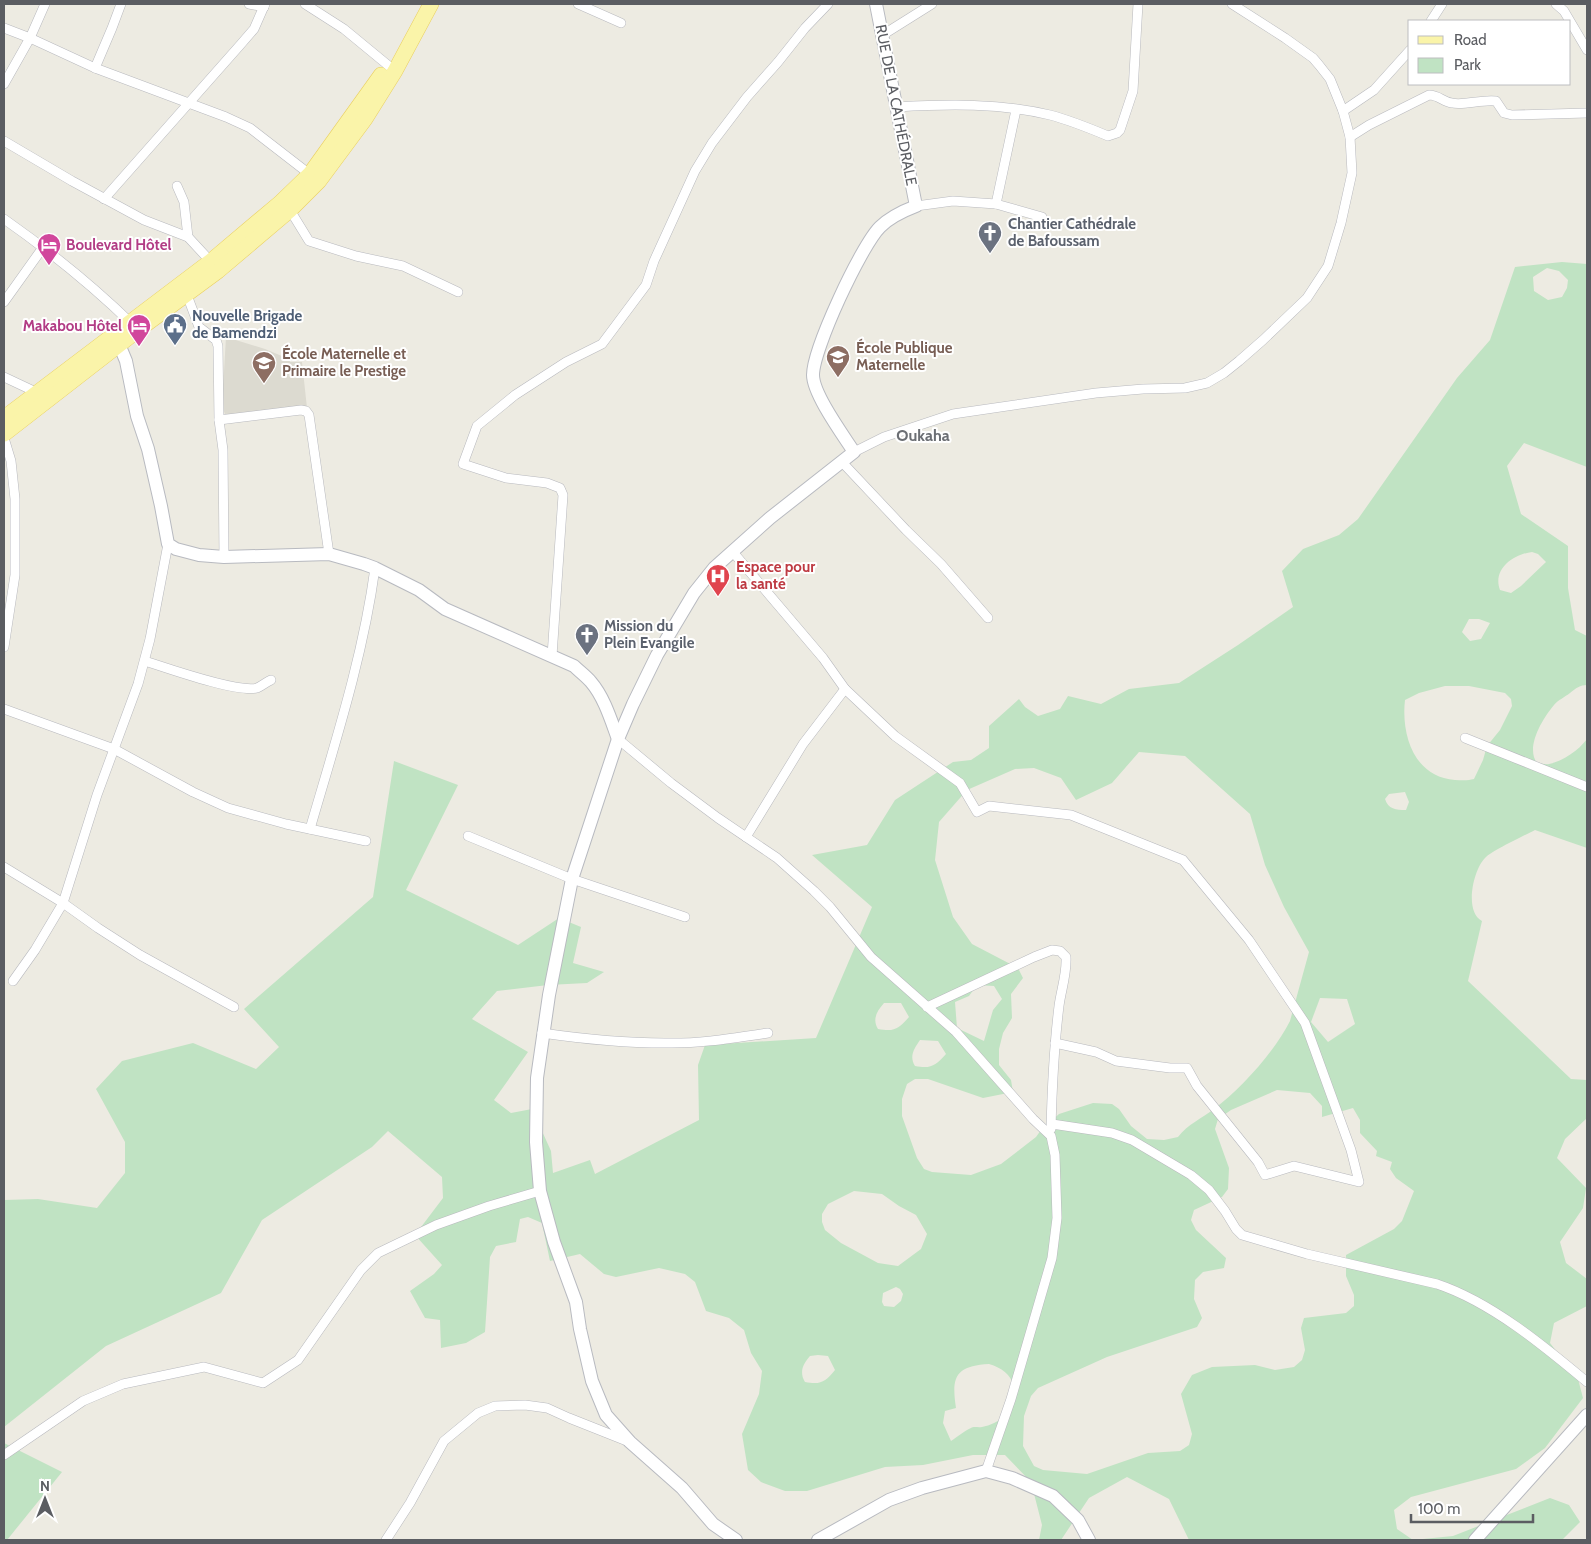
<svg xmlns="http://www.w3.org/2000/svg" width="1591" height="1544" viewBox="0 0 1591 1544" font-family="Cabin,sans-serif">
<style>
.education{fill:#dcdad0}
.green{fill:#c0e3c3;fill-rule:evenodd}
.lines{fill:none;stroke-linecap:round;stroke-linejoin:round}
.street-casing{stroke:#b8b9be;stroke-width:10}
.secondary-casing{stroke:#b8bac0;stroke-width:14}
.primary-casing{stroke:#eacf5e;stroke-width:16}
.street{stroke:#fff;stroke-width:9}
.secondary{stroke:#fff;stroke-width:12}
.primary{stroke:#faf4a9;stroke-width:15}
.labels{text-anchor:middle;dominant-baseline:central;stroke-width:4;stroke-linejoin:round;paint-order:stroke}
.street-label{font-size:15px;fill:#5b5d62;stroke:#fff}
.worship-label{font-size:15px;font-weight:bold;fill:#5b616d;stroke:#fff;text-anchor:start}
.hotel-label{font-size:15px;font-weight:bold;fill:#b23c85;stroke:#fff;text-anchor:start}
.service-label{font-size:15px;font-weight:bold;fill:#4e5e75;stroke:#fff;text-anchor:start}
.education-label{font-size:15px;font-weight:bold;fill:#785e54;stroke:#fff;text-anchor:start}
.health-label{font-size:15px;font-weight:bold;fill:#be3a42;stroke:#fff;text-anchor:start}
.neighbourhood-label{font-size:16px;font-weight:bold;fill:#6c6f74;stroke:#fff}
</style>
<rect width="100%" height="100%" fill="#edebe2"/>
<polygon class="education" points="226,337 265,349 289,359 290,362 302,362 307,408 226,417 222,406"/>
<g class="green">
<path d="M 1562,262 L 1587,264 L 1587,467 L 1524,443 L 1507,466 L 1521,514 L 1568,546 L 1568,588 L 1575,630 L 1587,636 L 1587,685 C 1580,685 1576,688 1570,693 C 1565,697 1558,700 1554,705 C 1543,718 1525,747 1537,763 C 1541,763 1546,765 1549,764 C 1563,761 1579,750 1587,739 L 1587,848 L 1535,830 C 1524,836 1493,850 1485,858 C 1473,870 1464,912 1482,921 L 1468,981 L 1571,1079 L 1587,1080 L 1587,1118 L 1565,1139 L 1557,1158 L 1586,1188 L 1583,1208 L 1560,1242 L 1566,1263 L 1587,1279 L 1587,1306 L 1554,1323 L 1550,1343 L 1578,1379 L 1583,1398 L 1545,1448 L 1516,1469 L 1411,1497 L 1394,1510 L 1397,1529 L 1413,1540 L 1453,1536 L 1550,1498 L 1569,1505 L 1580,1522 L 1562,1540 L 1189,1540 L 1169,1499 L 1127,1477 L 1089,1498 L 1061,1540 L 1039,1540 L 1042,1525 L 1031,1482 L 1005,1455 L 973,1455 L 923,1465 L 885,1467 L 807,1491 L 785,1491 L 761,1482 L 748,1470 L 742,1434 L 759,1394 L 762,1371 L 751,1353 L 744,1330 L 729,1318 L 706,1311 L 695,1282 L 685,1274 L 659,1268 L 616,1277 L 604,1274 L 580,1254 L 550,1261 L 542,1223 L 528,1217 L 520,1219 L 516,1242 L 496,1246 L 490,1257 L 485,1332 L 466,1343 L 441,1348 L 440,1320 L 425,1318 L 410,1291 L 434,1274 L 442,1265 L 415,1235 L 443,1198 L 442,1177 L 388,1131 L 372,1147 L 262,1220 L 221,1293 L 106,1346 L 4,1427 L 4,1200 L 38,1199 L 97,1208 L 125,1173 L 125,1142 L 96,1089 L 122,1061 L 193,1043 L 256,1069 L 279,1047 L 244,1009 L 373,897 L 394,761 L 458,785 L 406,890 L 518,945 L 559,918 L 581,927 L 573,963 L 604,972 L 587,983 L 548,985 L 497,991 L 472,1019 L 528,1052 L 494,1100 L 511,1113 L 532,1109 L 551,1151 L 553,1173 L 590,1160 L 595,1174 L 699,1120 L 698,1065 L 705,1045 L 816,1038 L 872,907 L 812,855 L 867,845 L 895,800 L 953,762 L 971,760 L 989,748 L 989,726 L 1019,699 L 1025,707 L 1038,716 L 1060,709 L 1068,696 L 1101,704 L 1129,689 L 1179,683 L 1238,645 L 1293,607 L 1282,571 L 1303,549 L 1339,535 L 1358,519 L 1457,378 L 1490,340 L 1515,267 ZM 1547,268 L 1559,271 L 1568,280 L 1567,288 L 1562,297 L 1548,300 L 1534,291 L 1533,277 ZM 1532,552 L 1538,554 L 1546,562 L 1521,586 L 1511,593 L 1500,590 C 1492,569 1514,554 1532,552 ZM 1469,619 L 1479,619 L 1490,623 L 1481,639 L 1470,641 L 1462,632 ZM 1445,686 L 1469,686 L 1505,693 L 1511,699 L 1512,706 L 1500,730 L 1487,746 L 1483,760 L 1474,779 C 1467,781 1461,780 1455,780 C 1414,777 1401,735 1405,700 L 1419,693 ZM 1139,752 L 1185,756 L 1250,814 L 1265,865 L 1284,907 L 1309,952 L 1290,1021 C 1275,1051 1241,1089 1214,1109 C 1201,1119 1188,1124 1178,1137 L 1164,1140 L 1147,1139 L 1131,1126 L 1119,1109 L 1112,1104 L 1093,1103 L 1059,1114 L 1041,1130 L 1036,1137 L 1001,1164 L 971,1175 L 932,1172 L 924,1169 L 917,1158 L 902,1116 L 902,1099 L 907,1084 L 915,1079 L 928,1079 L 983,1098 L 1013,1092 L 1011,1080 L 999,1065 L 999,1049 L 1003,1033 L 1012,1018 L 1011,994 L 1023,978 L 1018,968 L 972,944 L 953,917 L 935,860 L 939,822 L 967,790 L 1015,769 L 1034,768 L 1061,778 L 1076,800 L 1112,783 ZM 1405,792 L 1409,802 L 1406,810 C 1396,810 1388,809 1385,799 L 1389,794 ZM 977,985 L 994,986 L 1002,999 L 993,1010 L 984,1041 L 957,1028 L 955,1002 L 969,996 ZM 1320,998 L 1347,999 L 1355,1024 L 1328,1042 L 1311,1022 ZM 884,1003 L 901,1003 L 909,1017 C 898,1029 895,1032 878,1029 C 872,1019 877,1011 884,1003 ZM 920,1040 L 938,1041 L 946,1054 C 935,1066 931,1069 915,1066 C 909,1056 914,1049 920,1040 ZM 1277,1090 L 1310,1093 L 1322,1106 L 1322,1117 L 1353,1108 L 1360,1120 L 1360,1133 L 1377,1151 L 1376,1156 L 1392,1162 L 1390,1169 L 1396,1178 L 1414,1191 L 1402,1221 L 1394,1229 L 1346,1255 L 1346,1276 L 1354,1295 L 1354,1306 L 1346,1313 L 1304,1318 L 1301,1328 L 1305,1350 L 1302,1360 L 1294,1367 L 1275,1370 L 1255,1365 L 1212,1367 L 1192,1375 L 1181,1394 L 1192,1434 L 1189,1445 L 1180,1451 L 1148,1453 L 1087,1474 L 1043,1470 L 1034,1466 L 1023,1446 L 1024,1416 L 1031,1396 L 1038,1388 L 1107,1357 L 1197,1327 L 1202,1318 L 1194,1299 L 1195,1280 L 1203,1272 L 1224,1268 L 1226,1258 L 1196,1230 L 1191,1220 L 1194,1210 L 1222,1197 L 1228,1189 L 1229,1168 L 1215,1129 L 1218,1119 L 1231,1110 ZM 854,1191 L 882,1194 L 899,1206 L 916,1215 L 927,1234 L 921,1249 L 898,1266 L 878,1263 L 841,1243 L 825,1230 L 822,1222 L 822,1214 L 828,1204 ZM 896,1287 L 900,1289 L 903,1294 L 901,1301 L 894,1307 L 884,1306 L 882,1302 L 883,1293 ZM 818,1355 L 828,1356 L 835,1370 C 825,1382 821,1385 805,1382 C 799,1372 803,1364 810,1356 ZM 989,1364 C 1002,1368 1010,1374 1014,1386 C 1020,1406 1001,1424 982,1427 C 978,1428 974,1426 971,1428 C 964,1431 957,1437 951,1441 L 943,1423 L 945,1411 L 956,1408 C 951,1376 956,1366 989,1364 Z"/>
<polygon points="4,1443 62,1472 7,1540 4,1540"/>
</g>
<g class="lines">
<g class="street-casing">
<g id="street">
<polyline points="249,4 264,7"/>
<polyline points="305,4 344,29 395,71"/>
<polyline points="578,4 621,23"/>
<polyline points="1556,4 1564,11 1587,50"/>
<polyline points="1431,21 1442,4"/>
<polyline points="4,28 30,38 95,68 226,117 250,128 312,176"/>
<polyline points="881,36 932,4"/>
<polyline points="95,68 112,28 121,4"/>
<polyline points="4,84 30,38 45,4"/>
<path d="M 897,107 C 948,104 1000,103 1050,115 C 1069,120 1089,128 1108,136 L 1117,133 L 1120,130 L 1133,91 L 1138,4"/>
<polyline points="1343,111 1374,90 1410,50"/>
<path d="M 1350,137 L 1369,125 L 1429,95 C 1439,95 1443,102 1452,103 C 1463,106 1482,99 1496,101 L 1504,113 L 1512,115 L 1587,113"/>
<polyline points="4,141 72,181 144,220 188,237 213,264"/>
<polyline points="177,186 184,202 188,237"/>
<polyline points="104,199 241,44 254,29 265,4"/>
<polyline points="996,204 1016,110"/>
<polyline points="916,206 953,201 996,204 1042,217"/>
<polyline points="290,210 309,241 356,256 403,266 458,292"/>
<path d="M 4,219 C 51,252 92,285 133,325"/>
<polyline points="187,295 199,327 216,340 218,346 219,420 223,450 224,557"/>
<polyline points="4,302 44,246"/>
<polyline points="4,377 38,393"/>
<polyline points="219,420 301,410 306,411 309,415 329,554"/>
<polyline points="4,438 11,461 15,499 15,575 4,647"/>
<polyline points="854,452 884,437 953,414 1096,393 1143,389 1185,388 1207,383 1224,373 1239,361 1263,340 1307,298 1328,266 1341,223 1352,173 1350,137 1343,111 1330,79 1319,65 1313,58 1285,38 1232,4"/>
<polyline points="841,461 906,530 941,564 988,618"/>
<polyline points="732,551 823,658 845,689 895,736 960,783 977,812 989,806 1071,815 1183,860 1249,940 1305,1023 1351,1150 1359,1182 1294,1166 1265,1175 1258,1162 1197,1086 1187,1068 1170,1068 1116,1061 1096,1052 1055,1043"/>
<polyline points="552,656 563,495 560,488 547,483 506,478 463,464 477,426 515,395 566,362 602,344 646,285 654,261 695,171 712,143 747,97 778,62 805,28 828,4"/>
<path d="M 145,661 C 167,668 237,693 257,688 C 262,686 266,682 271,680"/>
<polyline points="4,709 114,749 193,792 228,808 286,824 366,841"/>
<polyline points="1465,738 1587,787"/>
<polyline points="618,739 671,783 718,818 777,858 814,891 830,907 871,957 956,1032 1033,1119 1051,1136 1055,1155 1057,1218 1052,1258 1011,1399 986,1471"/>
<path d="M 310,829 C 335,743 363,657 375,568"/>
<polyline points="468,836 572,879 685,917"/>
<polyline points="746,837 803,744 845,689"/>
<polyline points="4,867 63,903 98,928 140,955 234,1007"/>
<polyline points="13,981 35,950 63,903 97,795 138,684 150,639 168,544"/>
<path d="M 927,1007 L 1034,957 L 1052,950 L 1060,951 L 1066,957 C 1067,974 1061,990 1059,1006 C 1054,1047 1052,1088 1051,1129"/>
<path d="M 542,1033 C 583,1039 624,1043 665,1043 C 699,1044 734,1038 768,1033"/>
<path d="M 1052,1124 L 1112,1133 L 1132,1140 L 1191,1175 L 1209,1190 L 1225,1211 L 1236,1229 L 1242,1235 L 1307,1254 L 1437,1284 C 1491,1302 1544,1346 1587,1382"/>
<polyline points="4,1455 83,1401 123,1384 204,1367 263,1383 298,1360 361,1270 378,1253 436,1225 489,1206 540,1191"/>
<polyline points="386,1540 410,1503 444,1441 478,1413 495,1406 525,1405 547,1408 569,1418 627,1441"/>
</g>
</g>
<g class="secondary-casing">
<g id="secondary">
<path d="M 116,337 L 126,361 L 137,416 L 148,449 L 161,506 L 168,544 L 176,549 L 199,555 L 224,557 L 329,554 L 364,564 L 375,568 L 419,590 L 445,609 L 574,666 C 579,671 586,676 591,682 C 604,697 611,720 618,739"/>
<path d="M 736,1540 L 713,1524 L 682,1488 L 630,1442 L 606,1415 L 592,1381 L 580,1329 L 576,1302 L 554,1242 L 540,1191 L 536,1142 L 537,1078 L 549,995 L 572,879 L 618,739 L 633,704 L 657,655 L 694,593 L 714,568 L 770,518 L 854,452 C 843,435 813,394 813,375 C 813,349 861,246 880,227 C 890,217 903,211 916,206 L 876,4"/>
<polyline points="818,1540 889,1500 922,1488 986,1471 1012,1478 1053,1496 1078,1520 1089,1540"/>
<polyline points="1475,1540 1587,1415"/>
</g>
</g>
<g class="primary-casing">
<g id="primary">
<polyline points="4,418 211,261 281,202 310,174 381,75"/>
<polyline points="4,434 138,330 218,271 290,210 319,181 365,119 395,71 431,4"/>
</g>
</g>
<use href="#street" class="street"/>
<use href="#secondary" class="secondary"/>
<use href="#primary" class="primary"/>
</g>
<defs>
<g id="church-pin" transform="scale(1.25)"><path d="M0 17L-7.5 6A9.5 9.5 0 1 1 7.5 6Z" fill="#6b7280" stroke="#fff"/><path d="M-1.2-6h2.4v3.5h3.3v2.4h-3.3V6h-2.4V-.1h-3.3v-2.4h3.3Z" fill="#fff"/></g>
<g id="hotel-pin" transform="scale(1.25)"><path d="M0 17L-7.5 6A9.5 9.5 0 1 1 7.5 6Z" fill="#d1479c" stroke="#fff"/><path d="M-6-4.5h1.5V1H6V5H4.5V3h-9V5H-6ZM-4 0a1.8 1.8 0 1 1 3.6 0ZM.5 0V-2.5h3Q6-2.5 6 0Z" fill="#fff"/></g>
<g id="civic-pin" transform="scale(1.25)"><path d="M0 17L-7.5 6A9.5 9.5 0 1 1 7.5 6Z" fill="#5c6f8a" stroke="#fff"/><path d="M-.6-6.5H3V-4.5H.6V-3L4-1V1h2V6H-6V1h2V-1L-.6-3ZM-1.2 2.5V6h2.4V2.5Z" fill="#fff"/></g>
<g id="school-pin" transform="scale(1.25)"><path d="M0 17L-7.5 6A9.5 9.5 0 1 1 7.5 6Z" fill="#8d6e63" stroke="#fff"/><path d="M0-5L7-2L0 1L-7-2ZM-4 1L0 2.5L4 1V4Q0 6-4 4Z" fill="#fff"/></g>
<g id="hospital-pin" transform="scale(1.25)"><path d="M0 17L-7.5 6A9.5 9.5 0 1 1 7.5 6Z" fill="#e0444e" stroke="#fff"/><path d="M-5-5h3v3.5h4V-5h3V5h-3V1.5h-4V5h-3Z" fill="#fff"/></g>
</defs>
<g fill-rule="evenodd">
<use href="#church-pin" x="990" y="233"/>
<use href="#hotel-pin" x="49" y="245"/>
<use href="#civic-pin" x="175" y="325"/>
<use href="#hotel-pin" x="139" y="326"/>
<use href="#school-pin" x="838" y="357"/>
<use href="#school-pin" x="264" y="363"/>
<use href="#hospital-pin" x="718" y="576"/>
<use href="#church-pin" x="587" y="635"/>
</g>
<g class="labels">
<g class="street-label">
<text transform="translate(896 105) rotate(79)">RUE DE LA CATHÉDRALE</text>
</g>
<g class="worship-label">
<text x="1008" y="224">Chantier Cathédrale<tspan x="1008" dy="17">de Bafoussam</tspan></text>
<text x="604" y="626">Mission du<tspan x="604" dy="17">Plein Evangile</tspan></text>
</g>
<g class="hotel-label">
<text x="66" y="245">Boulevard Hôtel</text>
<text x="122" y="326" text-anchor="end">Makabou Hôtel</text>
</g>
<g class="service-label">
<text x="192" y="316">Nouvelle Brigade<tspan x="192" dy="17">de Bamendzi</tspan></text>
</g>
<g class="education-label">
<text x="856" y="348">École Publique<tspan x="856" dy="17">Maternelle</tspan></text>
<text x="282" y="354">École Maternelle et<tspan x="282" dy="17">Primaire le Prestige</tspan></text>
</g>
<g class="health-label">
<text x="736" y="567">Espace pour<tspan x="736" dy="17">la santé</tspan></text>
</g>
<g class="neighbourhood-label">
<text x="923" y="435">Oukaha</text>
</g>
</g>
<rect width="1591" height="1544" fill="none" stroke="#5b5d62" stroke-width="10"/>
<rect x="1408" y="20" width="162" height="65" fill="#ffffff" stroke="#bdbec0"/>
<rect x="1418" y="36" width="25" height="8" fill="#faf4a9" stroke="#bdbec0"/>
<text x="1454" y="45" font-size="15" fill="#5b5d62">Road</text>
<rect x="1418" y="58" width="25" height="15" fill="#c0e3c3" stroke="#bdbec0"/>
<text x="1454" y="70" font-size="15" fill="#5b5d62">Park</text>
<g transform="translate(45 1499)" stroke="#ffffff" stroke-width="4" paint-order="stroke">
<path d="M0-4L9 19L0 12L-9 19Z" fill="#5b5d62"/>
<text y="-8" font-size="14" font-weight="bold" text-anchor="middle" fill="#5b5d62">N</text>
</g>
<path d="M1411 1514v8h122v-8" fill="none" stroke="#5b5d62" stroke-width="2.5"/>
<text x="1418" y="1514" font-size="15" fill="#5b5d62" stroke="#ffffff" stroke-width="4" paint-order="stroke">100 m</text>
</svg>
